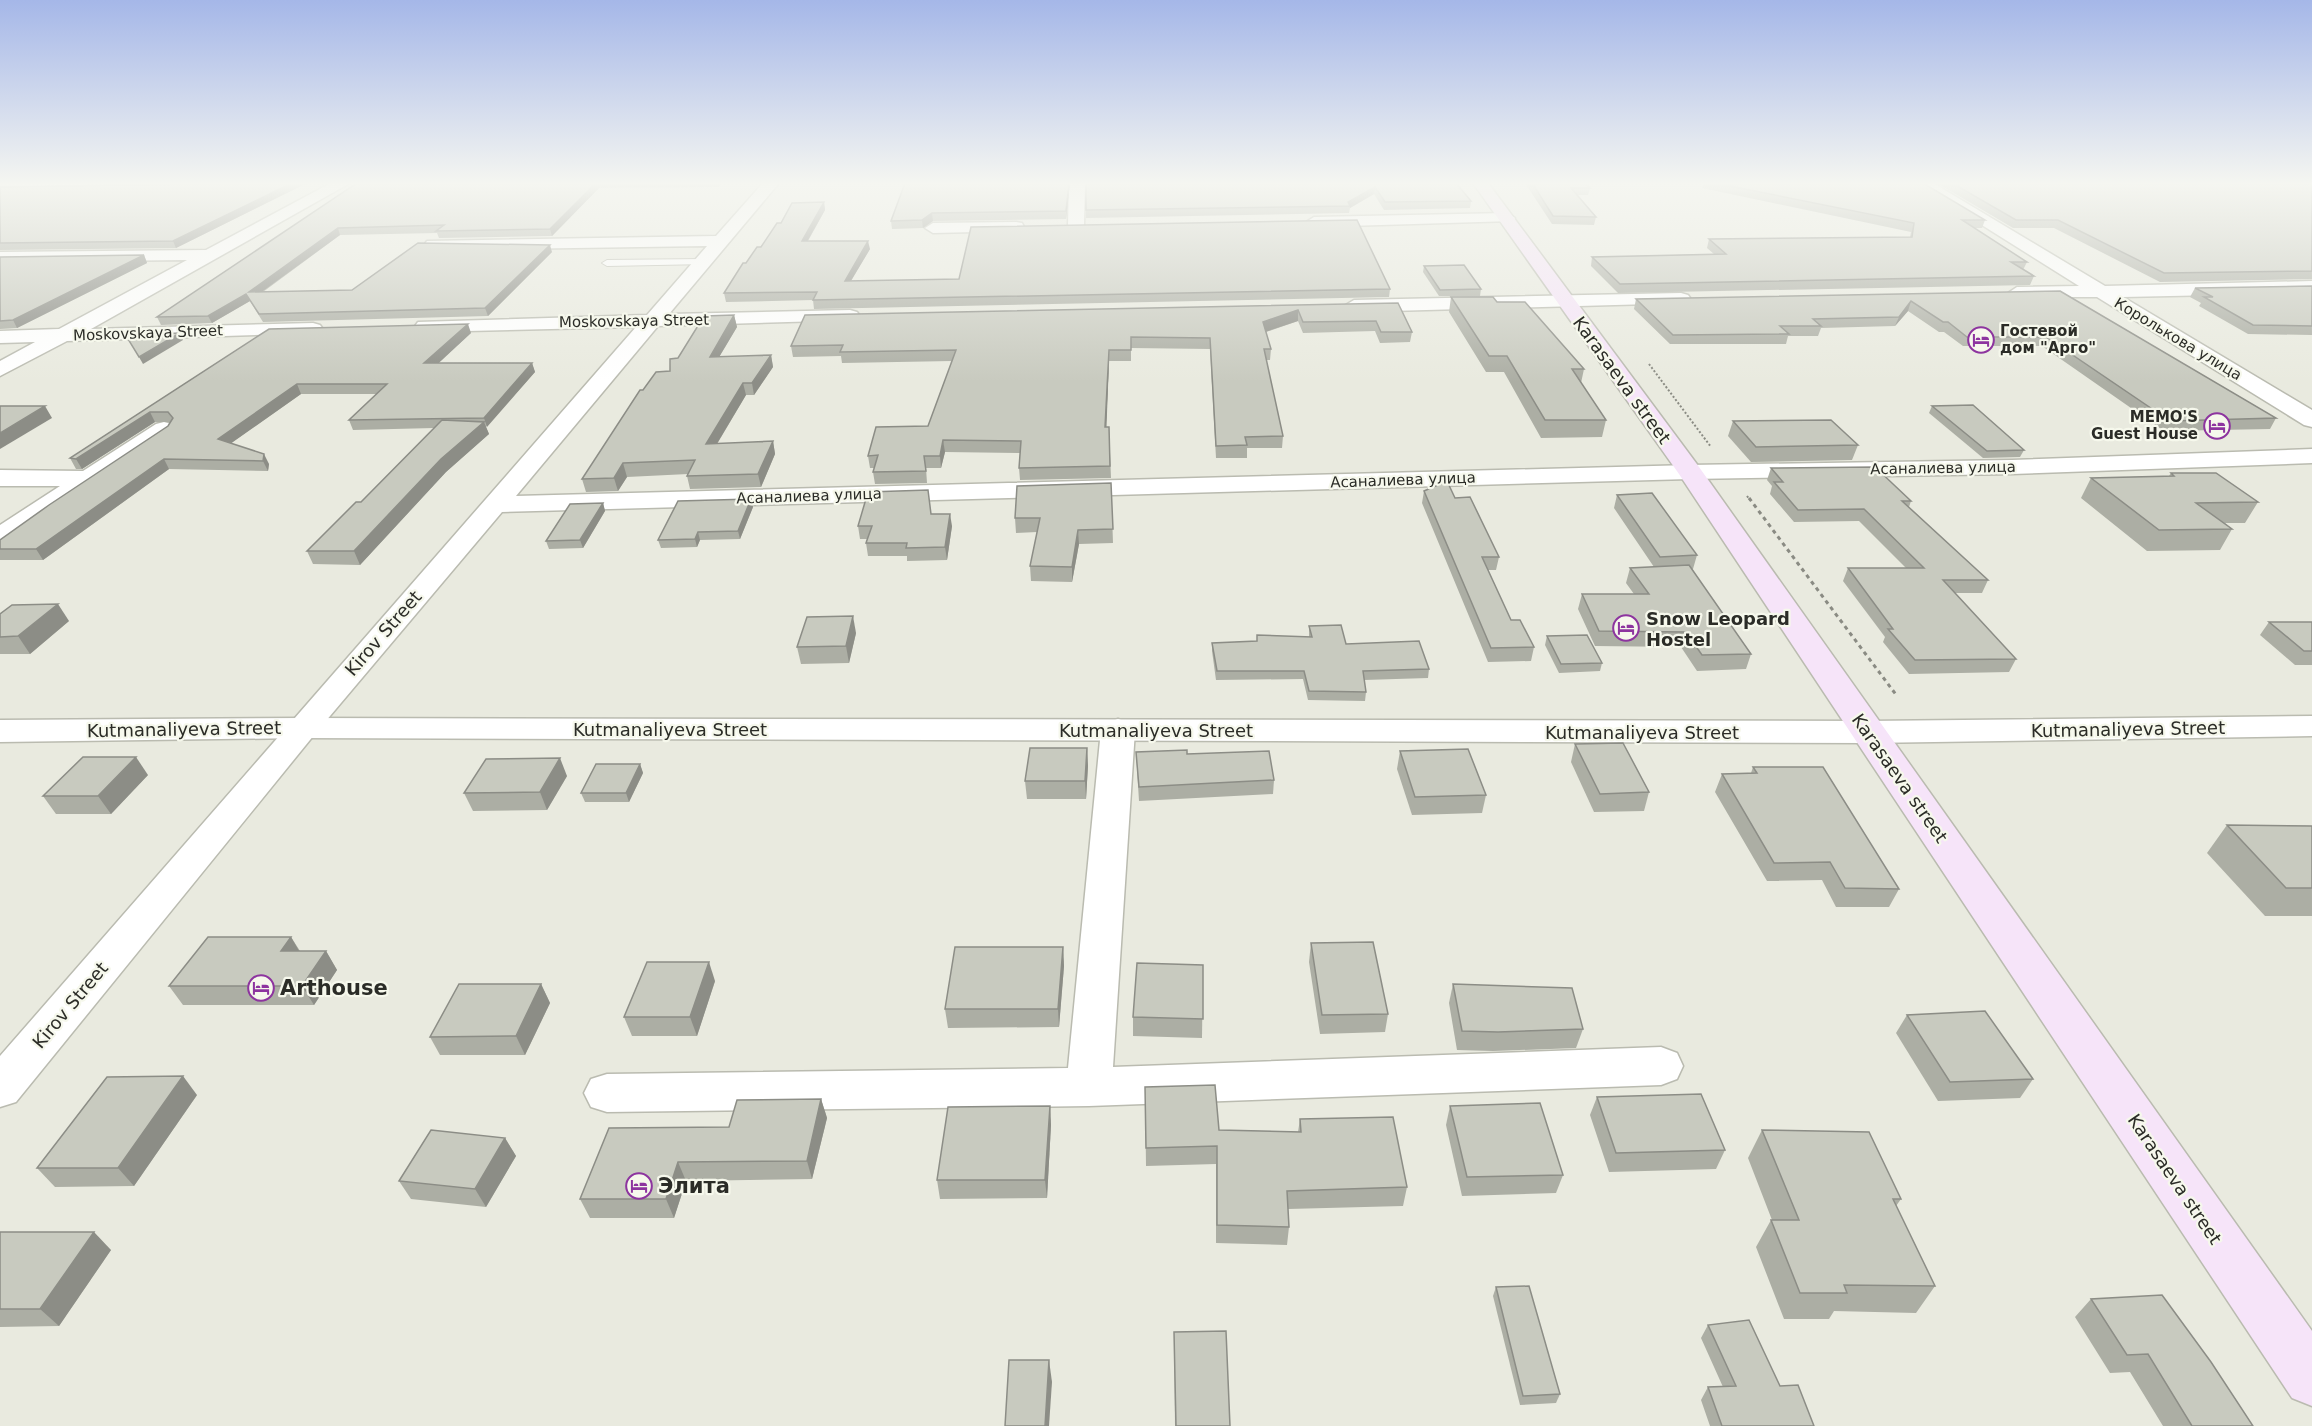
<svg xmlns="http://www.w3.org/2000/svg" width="2312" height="1426" viewBox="0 0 2312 1426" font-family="'DejaVu Sans',sans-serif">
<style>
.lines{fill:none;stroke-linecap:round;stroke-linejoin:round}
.service-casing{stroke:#babbb0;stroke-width:2}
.minor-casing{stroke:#babbb0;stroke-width:3}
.tertiary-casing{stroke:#babbb0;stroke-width:3}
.secondary-casing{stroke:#babbb0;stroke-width:3}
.path-far1{stroke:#8a8b83;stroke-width:2;stroke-dasharray:2 2;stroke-linecap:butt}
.path{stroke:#8a8b83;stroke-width:3;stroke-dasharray:4 4;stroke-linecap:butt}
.service{fill:#fff;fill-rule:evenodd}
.minor{fill:#fff;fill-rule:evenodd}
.tertiary{fill:#fff;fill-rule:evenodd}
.secondary{fill:#f6e4f9;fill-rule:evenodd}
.wall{fill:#acaea4}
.shaded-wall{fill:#8c8d86}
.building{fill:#c8cabf;stroke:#8c8d86;stroke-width:1.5}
.labels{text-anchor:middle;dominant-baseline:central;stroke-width:4.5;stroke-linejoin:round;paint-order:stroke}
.far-street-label{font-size:15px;fill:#2b2c27;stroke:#f6f8ec}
.far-poi-label{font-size:15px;font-weight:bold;fill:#2b2c27;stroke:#f6f8ec;text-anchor:start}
.street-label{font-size:18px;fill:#2b2c27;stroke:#f6f8ec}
.poi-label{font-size:18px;font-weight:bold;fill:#2b2c27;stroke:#f6f8ec;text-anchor:start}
.near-poi-label{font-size:21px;font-weight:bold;fill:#2b2c27;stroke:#f6f8ec;text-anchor:start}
</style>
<rect width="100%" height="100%" fill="#e9eadf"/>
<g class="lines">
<g class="service-casing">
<polygon id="service" points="703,259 708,262 707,264 607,266 602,263 607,260"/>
</g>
<g class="minor-casing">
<g id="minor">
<polygon points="0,183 199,183 191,188 0,191"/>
<polygon points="331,183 350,183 91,329 313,323 320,325 323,329 320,333 67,341 0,376 0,361 35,342 0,343 0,331 59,329 187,260 0,262 0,252 206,250"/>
<polygon points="763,183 779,183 669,314 850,310 857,312 860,316 857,320 658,326 516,496 1690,465 2012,460 2312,449 2312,463 2012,474 1690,479 502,512 314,735 16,1102 0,1107 0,1056 636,327 425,332 418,330 415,326 418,322 647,315 707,246 433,250 427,249 424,245 427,241 716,236"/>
<polygon points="1069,183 1085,183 1084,225 1076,230 1068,225"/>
<polygon points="1915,183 1933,183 2105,286 2312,281 2312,293 2123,297 2312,410 2312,427 2304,425 2097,297 2010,297 2008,293 2017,287 2079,286"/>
<polygon points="1507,213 1515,218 1513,221 1314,227 1306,222 1314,217"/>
<polygon points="1016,222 1022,223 1024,227 1022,231 933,233 925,228 933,223"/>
<polygon points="1681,293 1688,295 1691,299 1688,303 1354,312 1344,306 1354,300"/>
<polygon points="164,422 172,424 176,429 172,434 10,543 0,545 0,525 60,486 0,486 0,470 83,471 156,424"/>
<polygon points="2312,716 2312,736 1868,743 1856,739 1851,732 1856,725 1868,721"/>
<polygon points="1118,719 1130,723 1135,730 1113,1067 1661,1047 1677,1053 1683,1066 1677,1079 1661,1085 1089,1106 607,1112 591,1107 584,1093 591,1079 607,1074 1068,1068 1101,730 1106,723"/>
</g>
</g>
<g class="tertiary-casing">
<polygon id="tertiary" points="302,718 1868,721 1880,725 1885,732 1880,739 1868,743 302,738 0,742 0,720"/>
</g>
<g class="secondary-casing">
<polygon id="secondary" points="1473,183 1488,183 1699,467 2312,1331 2312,1406 2292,1398 1679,474"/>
</g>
<g class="path-far1">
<polyline points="1649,364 1711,447"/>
<polyline points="1747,496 1750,500"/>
</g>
<polyline class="path" points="1749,498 1897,696"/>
<use href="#service" class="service"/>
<use href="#minor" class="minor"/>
<use href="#tertiary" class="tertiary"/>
<use href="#secondary" class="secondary"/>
</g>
<g class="wall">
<polygon points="190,183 307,183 176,248 0,250 0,187 188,184"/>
<polygon points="357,183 722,183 719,187 599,188 552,236 439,238 437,233 340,235 263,292 352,290 552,252 488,316 263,322 250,301 212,323 161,325 157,317"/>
<polygon points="1070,183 1066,219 933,221 923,228 892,229 891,221"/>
<polygon points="1086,183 1456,183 1471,201 1470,208 1384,210 1374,194 1350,208 1349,213 1086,218"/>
<polygon points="1525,183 1585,183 1590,188 1588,195 1578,195 1596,217 1594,225 1552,224"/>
<polygon points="1704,183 1923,183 1985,220 1982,228 1974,228 2027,262 2023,270 2034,276 2030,285 1618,293 1591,266 1592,257 1714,254 1707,248 1709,239 1910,237 1911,232 1702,188"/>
<polygon points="1937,183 2312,183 2312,279 2160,282 2054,228 2013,228"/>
<polygon points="824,202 825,210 808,241 870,249 851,281 1390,289 1389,297 814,309 813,300 726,302 724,293 746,263 781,223"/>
<polygon points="144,255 147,263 17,328 0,329 0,257"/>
<polygon points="1424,266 1481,289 1480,296 1439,296 1423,272"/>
<polygon points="2312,286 2312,335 2248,334 2199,306 2201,303 2190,297 2195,288"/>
<polygon points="2060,291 2276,418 2270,429 2164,431 2042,346 1963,346 1944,332 1939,332 1908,311 1895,326 1821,328 1818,336 1788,336 1786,344 1670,344 1634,309 1636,299"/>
<polygon points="1451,297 1497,302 1584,369 1581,383 1606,420 1602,437 1541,438 1504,372 1486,372 1449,312"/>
<polygon points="1398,303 1412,332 1410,342 1380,343 1375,331 1303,333 1298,321 1266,332 1271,349 1270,360 1266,360 1283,436 1282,448 1247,448 1247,458 1216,458 1210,349 1131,348 1131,361 1109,361 1106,427 1109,427 1111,478 1020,480 1019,468 1020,453 945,452 941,468 926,468 927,483 875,484 873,472 875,468 870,468 868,456 928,426 952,361 842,363 841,356 793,357 791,346"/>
<polygon points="734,315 737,327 719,357 771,355 773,367 754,395 746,395 717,444 773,441 775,454 761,487 690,489 687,476 688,474 627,477 618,491 586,492 582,479 643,390 670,371 678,358"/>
<polygon points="269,329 471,333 438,363 532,363 535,372 486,427 489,434 446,472 360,565 313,564 307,551 361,502 434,428 353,430 349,420 377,394 301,394 231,443 269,464 268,471 169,469 43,560 0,560 0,540 168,426 170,422 155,422 82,469 76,469 70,458"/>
<polygon points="1932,406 2024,450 2020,457 1983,458 1929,413"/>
<polygon points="1733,421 1858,445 1852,460 1751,462 1728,436"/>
<polygon points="1771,468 1911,501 1909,507 1988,580 1982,593 1955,593 2016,659 2009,672 1909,674 1883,642 1885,637 1843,581 1848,568 1906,568 1859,521 1794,522 1770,494 1772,486 1767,480"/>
<polygon points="2171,473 2258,502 2245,523 2225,523 2232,529 2220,550 2147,551 2081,498 2091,478 2169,476"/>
<polygon points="1111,483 1113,543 1079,544 1072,582 1031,581 1030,566 1037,532 1016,533 1015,518"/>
<polygon points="1424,491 1455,498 1499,557 1496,570 1488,570 1511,620 1534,647 1531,661 1488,662 1422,503"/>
<polygon points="1617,495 1697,555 1693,569 1691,569 1751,654 1746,669 1697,671 1681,647 1595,646 1578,609 1582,594 1634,594 1626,583 1630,568 1654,567 1614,508"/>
<polygon points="751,499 753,507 740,539 700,540 697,547 661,548 658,540"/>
<polygon points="603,503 605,511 583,548 549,549 546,541"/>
<polygon points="858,526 952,526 947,560 907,561 907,556 868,556 866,543 867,539 860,539"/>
<polygon points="69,621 30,654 0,654 0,637"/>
<polygon points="2269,622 2312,622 2312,665 2295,665 2260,635"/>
<polygon points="1309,626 1346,644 1429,669 1428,678 1364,680 1366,692 1365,701 1308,700 1303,679 1216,680 1212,651 1212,643 1257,641 1309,637"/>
<polygon points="856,633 849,663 801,664 797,647"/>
<polygon points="1547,636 1602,663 1600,671 1559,673 1545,645"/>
<polygon points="1575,744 1649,792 1644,811 1594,812 1571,762"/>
<polygon points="1087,748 1088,766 1086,799 1027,799 1025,781"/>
<polygon points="1400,751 1486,795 1482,813 1412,815 1397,769"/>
<polygon points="1136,752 1187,754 1274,780 1273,794 1139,801"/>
<polygon points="640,764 643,773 629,802 585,802 581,793"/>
<polygon points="1753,767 1899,889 1889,907 1836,907 1822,880 1767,881 1715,792 1722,774 1751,773"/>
<polygon points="148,775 111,814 56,814 43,796"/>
<polygon points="567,776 547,810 473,811 464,793"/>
<polygon points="2227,825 2312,826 2312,916 2265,916 2207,853"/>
<polygon points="291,937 300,951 326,951 337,970 314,1005 183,1005 169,986"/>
<polygon points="1311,943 1388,1014 1385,1032 1320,1034 1309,962"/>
<polygon points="1063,947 1064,966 1059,1027 948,1028 945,1009"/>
<polygon points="1203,965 1202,1038 1133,1036 1133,1017"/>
<polygon points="715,981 697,1036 632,1036 624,1017"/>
<polygon points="541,984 550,1003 525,1055 440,1055 430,1037"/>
<polygon points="1453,984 1583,1029 1576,1048 1493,1051 1457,1050 1449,1003"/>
<polygon points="1907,1015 2033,1079 2020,1098 1938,1101 1896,1033"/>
<polygon points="1145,1087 1219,1130 1298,1132 1300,1119 1407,1187 1403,1206 1288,1209 1289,1227 1287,1245 1216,1243 1216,1164 1146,1166"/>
<polygon points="197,1095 134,1186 55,1187 37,1168"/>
<polygon points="1597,1097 1725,1150 1716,1169 1609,1172 1590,1115"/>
<polygon points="821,1099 827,1118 812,1179 686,1181 674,1218 590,1218 580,1199 729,1127"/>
<polygon points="1050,1106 1051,1125 1047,1198 940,1199 937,1180"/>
<polygon points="1450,1106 1563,1175 1556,1193 1462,1196 1446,1125"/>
<polygon points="1762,1130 1901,1199 1896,1206 1935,1286 1916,1313 1834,1311 1829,1319 1784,1319 1756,1247 1771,1220 1772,1220 1748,1158"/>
<polygon points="505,1138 516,1156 486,1207 411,1199 399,1181"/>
<polygon points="0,1232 111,1250 59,1326 0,1327"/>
<polygon points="1496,1287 1560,1394 1556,1403 1520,1405 1493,1296"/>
<polygon points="2091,1299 2253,1426 2163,1426 2130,1372 2110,1373 2075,1317"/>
<polygon points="1708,1325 1780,1386 1814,1426 1710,1426 1701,1400 1708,1387 1723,1387 1701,1338"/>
<polygon points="1174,1332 1230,1426 1175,1426"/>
</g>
<g class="shaded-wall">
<polygon points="292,183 307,183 176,248 173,241"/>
<polygon points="596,183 597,183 599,188 552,236 550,229"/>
<polygon points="1069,183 1070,183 1066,219 1066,211"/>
<polygon points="1375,187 1374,194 1350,208 1350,206 1348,202"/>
<polygon points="824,202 825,210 803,249 802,241"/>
<polygon points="932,213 933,221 923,228 922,220"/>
<polygon points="338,228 340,235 252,299 249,292"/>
<polygon points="868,241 870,249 846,289 845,281"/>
<polygon points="550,245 552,252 488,316 485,308"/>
<polygon points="144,255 147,263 17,328 13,320"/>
<polygon points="246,294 250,301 212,323 208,316"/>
<polygon points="1911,301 1908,311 1895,326 1899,317"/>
<polygon points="1298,310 1298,321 1262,333 1263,322"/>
<polygon points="734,315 737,327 712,369 710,357"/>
<polygon points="468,324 471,333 428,373 424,363"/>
<polygon points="180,333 183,340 143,364 139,357"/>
<polygon points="1109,350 1109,361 1106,439 1105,427"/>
<polygon points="771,355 773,367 754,395 752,383"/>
<polygon points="532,363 535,372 487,427 484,418"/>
<polygon points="743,383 746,395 709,457 706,444"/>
<polygon points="297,384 301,394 223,449 218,439"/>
<polygon points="45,406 52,418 0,449 0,433"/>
<polygon points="150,412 155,422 82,469 76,459"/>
<polygon points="484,422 489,434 446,472 360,565 354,551 441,459"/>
<polygon points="943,440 945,452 941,468 940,456"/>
<polygon points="773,441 775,454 761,487 758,474"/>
<polygon points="264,454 269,464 268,471 263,461"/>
<polygon points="164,459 169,469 43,560 36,549"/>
<polygon points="623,463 627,477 618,491 614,478"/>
<polygon points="751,499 753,507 740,539 738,531"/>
<polygon points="603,503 605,511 583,548 580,540"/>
<polygon points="950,514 952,526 947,560 945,547"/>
<polygon points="1078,530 1079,544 1072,582 1072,567"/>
<polygon points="698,532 700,540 697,547 695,539"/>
<polygon points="58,604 69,621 30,654 18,636"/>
<polygon points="853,616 856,633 849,663 846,646"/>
<polygon points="1087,748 1088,766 1086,799 1085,781"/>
<polygon points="136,757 148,775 111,814 98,796"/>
<polygon points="560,758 567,776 547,810 540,792"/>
<polygon points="640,764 643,773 629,802 626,793"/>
<polygon points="291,937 302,956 281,951"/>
<polygon points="1063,947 1064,966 1059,1027 1058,1009"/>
<polygon points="326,951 337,970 314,1005 302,986"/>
<polygon points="709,962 715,981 697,1036 690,1017"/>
<polygon points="541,984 550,1003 525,1055 516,1036"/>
<polygon points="183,1076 197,1095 134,1186 118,1168"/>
<polygon points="821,1099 827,1118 812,1179 807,1161"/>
<polygon points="1050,1106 1051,1125 1047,1198 1045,1180"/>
<polygon points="505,1138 516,1156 486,1207 475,1189"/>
<polygon points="678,1162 686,1181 674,1218 666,1199"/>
<polygon points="94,1232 111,1250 59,1326 40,1309"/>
<polygon points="1049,1360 1052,1382 1049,1426 1045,1426"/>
</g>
<g class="building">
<polygon points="190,183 292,183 173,241 0,243 0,187 188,184"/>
<polygon points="357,183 596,183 550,229 436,231 444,225 338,228 249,292 352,290 418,243 550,245 485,308 259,314 246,294 208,316 157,317"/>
<polygon points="905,183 1069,183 1066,211 932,213 922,220 891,221"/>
<polygon points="1086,183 1456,183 1471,201 1385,202 1375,187 1348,202 1350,206 1086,210"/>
<polygon points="1532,183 1585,183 1590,188 1571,188 1596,217 1553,216"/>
<polygon points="1715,183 1923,183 1985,220 1962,220 2027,262 2011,262 2034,276 1620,284 1592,257 1726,254 1709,239 1912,237 1914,223"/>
<polygon points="1952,183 2312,183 2312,271 2164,273 2058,220 2016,220"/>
<polygon points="824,202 802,241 868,241 845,281 959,279 971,227 1357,220 1390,289 813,300 817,292 724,293 743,263 746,263 757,247 761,247 777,223 781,223 792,203"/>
<polygon points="144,255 13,320 0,321 0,257"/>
<polygon points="1464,265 1481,289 1440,290 1424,266"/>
<polygon points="2312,286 2312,326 2253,325 2204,297 2213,297 2195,288"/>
<polygon points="2060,291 2276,418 2170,421 2046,337 1967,337 1948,322 1943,322 1911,301 1899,317 1813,319 1821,326 1780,326 1789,334 1673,335 1636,299"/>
<polygon points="1451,297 1493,297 1497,302 1525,302 1584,369 1572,369 1606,420 1545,420 1507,356 1489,356"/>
<polygon points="1398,303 1412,332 1381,332 1376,321 1303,322 1298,310 1263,322 1271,349 1264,349 1283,436 1245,437 1247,445 1216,446 1210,338 1131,337 1131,350 1109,350 1105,427 1109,427 1110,466 1019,468 1021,441 943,440 940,456 924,456 926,471 873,472 878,455 868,456 876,427 928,426 956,350 840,352 843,345 791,346 805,315"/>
<polygon points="734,315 710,357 771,355 752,383 743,383 706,444 773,441 758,474 687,476 695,460 623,463 614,478 582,479 640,390 643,390 656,372 670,371 670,359 678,358 704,316"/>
<polygon points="468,324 424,363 532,363 484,418 349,420 387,384 297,384 218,439 264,454 263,461 164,459 36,549 0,549 0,540 49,505 168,426 173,418 168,412 150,412 76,459 70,458 269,329"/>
<polygon points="180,333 139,357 128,339 134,335"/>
<polygon points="1973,405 2024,450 1987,451 1932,406"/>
<polygon points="0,406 45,406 0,433"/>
<polygon points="442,420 484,422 441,459 354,551 307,551 356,502 361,502"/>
<polygon points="1831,420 1858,445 1756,447 1733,421"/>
<polygon points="1875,467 1911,501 1902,501 1988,580 1943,580 2016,659 1915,660 1888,629 1893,629 1848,568 1924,568 1864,509 1798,510 1774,482 1783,482 1771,468"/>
<polygon points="2171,473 2216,473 2258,502 2196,503 2232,529 2159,530 2091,478 2174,476"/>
<polygon points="1447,481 1455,498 1470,497 1499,557 1482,557 1511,620 1520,620 1534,647 1491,648 1424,491"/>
<polygon points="1111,483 1113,529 1078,530 1072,567 1030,566 1040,518 1015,518 1017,486"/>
<polygon points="928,490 931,514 950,514 945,547 906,548 907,543 866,543 872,526 858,526 868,492"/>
<polygon points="1652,493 1697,555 1660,557 1617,495"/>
<polygon points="751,499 738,531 698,532 695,539 658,540 678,501"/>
<polygon points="603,503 580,540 546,541 570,504"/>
<polygon points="1689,565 1751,654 1702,655 1686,632 1599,631 1582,594 1649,594 1630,568"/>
<polygon points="58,604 18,636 0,637 0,614 12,605"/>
<polygon points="853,616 846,646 797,647 807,617"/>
<polygon points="2269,622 2312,622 2312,651 2304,651"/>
<polygon points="1341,625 1346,644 1419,641 1429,669 1363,671 1366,692 1309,691 1304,671 1217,671 1212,643 1257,641 1257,635 1312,637 1309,626"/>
<polygon points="1587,635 1602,663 1561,664 1547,636"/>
<polygon points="1623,743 1649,792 1600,794 1575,744"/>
<polygon points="1030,748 1087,748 1085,781 1025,781"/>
<polygon points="1468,749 1486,795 1415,797 1400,751"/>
<polygon points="1187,750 1187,754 1269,751 1274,780 1139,787 1136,752"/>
<polygon points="83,757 136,757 98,796 43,796"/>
<polygon points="560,758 540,792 464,793 486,759"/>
<polygon points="596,764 640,764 626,793 581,793"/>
<polygon points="1753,767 1823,767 1899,889 1845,888 1830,862 1774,863 1722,774 1757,773"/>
<polygon points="2227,825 2312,826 2312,888 2286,888"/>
<polygon points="208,937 291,937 281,951 326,951 302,986 169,986"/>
<polygon points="1373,942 1388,1014 1322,1015 1311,943"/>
<polygon points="955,947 1063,947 1058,1009 945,1009"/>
<polygon points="647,962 709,962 690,1017 624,1017"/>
<polygon points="1137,963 1203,965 1203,1019 1133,1017"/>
<polygon points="459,984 541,984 516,1036 430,1037"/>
<polygon points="1453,984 1572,988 1583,1029 1498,1032 1462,1031"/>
<polygon points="1985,1011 2033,1079 1950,1082 1907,1015"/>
<polygon points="183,1076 118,1168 37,1168 107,1077"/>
<polygon points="1215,1085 1219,1130 1301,1132 1300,1119 1393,1117 1407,1187 1287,1191 1289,1227 1217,1225 1217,1146 1146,1148 1145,1087"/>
<polygon points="1701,1094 1725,1150 1616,1153 1597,1097"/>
<polygon points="821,1099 807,1161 678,1162 666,1199 580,1199 609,1128 729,1127 737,1100"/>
<polygon points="1540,1103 1563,1175 1467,1177 1450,1106"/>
<polygon points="1050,1106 1045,1180 937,1180 948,1107"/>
<polygon points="431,1130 505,1138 475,1189 399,1181"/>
<polygon points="1762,1130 1869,1132 1901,1199 1893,1199 1935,1286 1844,1285 1847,1293 1800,1293 1771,1220 1799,1220"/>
<polygon points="0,1232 94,1232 40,1309 0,1309"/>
<polygon points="1529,1286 1560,1394 1523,1396 1496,1287"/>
<polygon points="2162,1295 2211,1362 2253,1426 2192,1426 2148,1354 2127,1355 2091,1299"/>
<polygon points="1749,1320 1780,1386 1798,1385 1814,1426 1722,1426 1708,1387 1736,1386 1708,1325"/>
<polygon points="1226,1331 1230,1426 1176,1426 1174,1332"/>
<polygon points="1009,1360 1049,1360 1045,1426 1005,1426"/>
</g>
<linearGradient id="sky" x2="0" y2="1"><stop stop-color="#a5b7e8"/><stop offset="0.48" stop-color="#f5f6f1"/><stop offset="1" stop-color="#f5f6f1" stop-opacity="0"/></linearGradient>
<rect width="2312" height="382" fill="url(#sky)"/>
<defs>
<g id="hotel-ring" transform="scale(1.35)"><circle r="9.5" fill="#f6f8ec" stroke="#8d349f" stroke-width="1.5"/><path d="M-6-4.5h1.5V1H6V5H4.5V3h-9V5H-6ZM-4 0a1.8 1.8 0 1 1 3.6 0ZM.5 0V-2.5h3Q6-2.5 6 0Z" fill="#8d349f"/></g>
</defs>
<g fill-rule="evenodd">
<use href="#hotel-ring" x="1981" y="340"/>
<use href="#hotel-ring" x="2217" y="426"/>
<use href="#hotel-ring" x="1626" y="628"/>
<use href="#hotel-ring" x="261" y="988"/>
<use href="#hotel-ring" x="639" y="1186"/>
</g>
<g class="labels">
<g class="far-street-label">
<text transform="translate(634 321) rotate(-1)">Moskovskaya Street</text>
<text transform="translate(148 333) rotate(-2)">Moskovskaya Street</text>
<text transform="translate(2178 339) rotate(31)">Королькова улица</text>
<text transform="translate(1943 468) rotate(-1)">Асаналиева улица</text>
<text transform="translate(1403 480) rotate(-2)">Асаналиева улица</text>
<text transform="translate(809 496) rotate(-2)">Асаналиева улица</text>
</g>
<g class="far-poi-label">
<text x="2000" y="331">Гостевой<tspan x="2000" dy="17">дом "Арго"</tspan></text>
<text x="2198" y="417" text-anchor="end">MEMO'S<tspan x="2198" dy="17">Guest House</tspan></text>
</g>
<g class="street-label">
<text transform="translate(1622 380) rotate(54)">Karasaeva street</text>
<text transform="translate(383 633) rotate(-49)">Kirov Street</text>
<text transform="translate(184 729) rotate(-1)">Kutmanaliyeva Street</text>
<text x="670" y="729">Kutmanaliyeva Street</text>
<text transform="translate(2128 729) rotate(-1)">Kutmanaliyeva Street</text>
<text x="1156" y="730">Kutmanaliyeva Street</text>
<text x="1642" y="732">Kutmanaliyeva Street</text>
<text transform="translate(1900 778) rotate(55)">Karasaeva street</text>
<text transform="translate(70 1005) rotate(-50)">Kirov Street</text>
<text transform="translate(2175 1179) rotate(56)">Karasaeva street</text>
</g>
<g class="poi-label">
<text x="1646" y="618">Snow Leopard<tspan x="1646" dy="21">Hostel</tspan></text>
</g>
<g class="near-poi-label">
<text x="280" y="988">Arthouse</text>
<text x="658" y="1186">Элита</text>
</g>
</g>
</svg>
